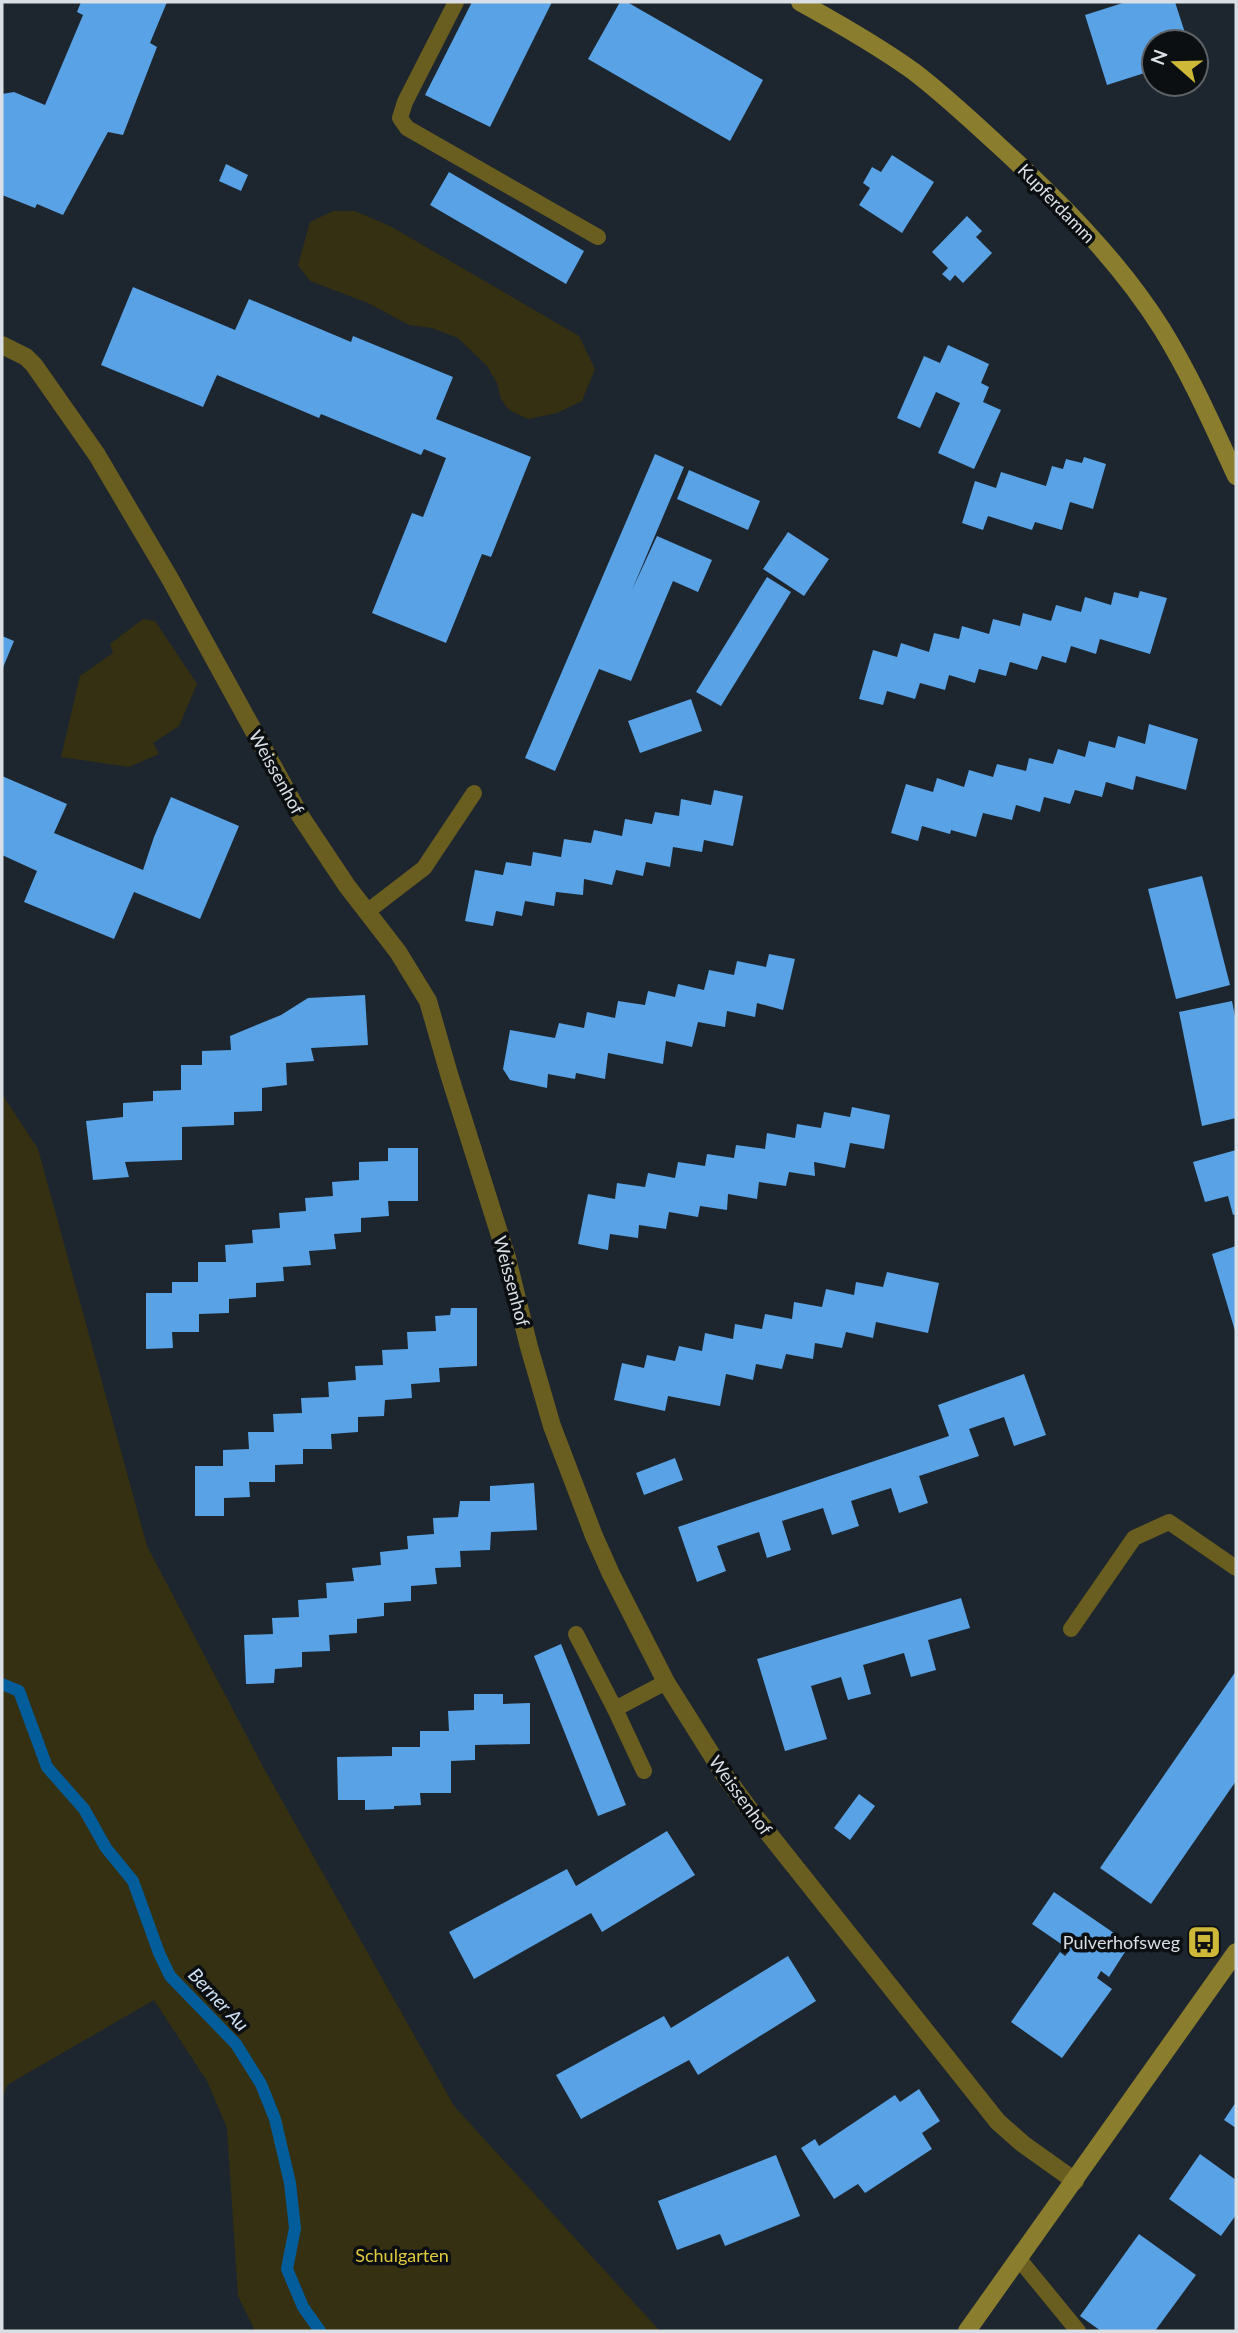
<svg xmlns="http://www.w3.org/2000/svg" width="1238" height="2333" viewBox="0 0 1238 2333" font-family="Lato,sans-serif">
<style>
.green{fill:#353012}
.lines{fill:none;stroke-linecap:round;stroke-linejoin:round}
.stream{stroke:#035d9b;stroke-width:12}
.building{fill:#58a2e5}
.lane{stroke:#695d1f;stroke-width:16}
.street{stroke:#695d1f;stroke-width:18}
.secondary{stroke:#8b7d2e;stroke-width:18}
.labels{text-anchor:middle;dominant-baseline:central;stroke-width:7;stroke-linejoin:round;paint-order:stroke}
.street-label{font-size:18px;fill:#d9dfe4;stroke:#0b0f12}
.poi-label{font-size:18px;fill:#d9dfe4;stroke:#0b0f12;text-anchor:end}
.park-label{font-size:18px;fill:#e1c93d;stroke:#0b0f12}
.water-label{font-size:19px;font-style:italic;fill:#cee0f2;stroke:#0b0f12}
</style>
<rect width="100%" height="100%" fill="#1d262e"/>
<g class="green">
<polygon points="333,211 355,211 390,226 579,336 595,369 582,401 557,413 528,419 509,410 501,399 497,383 487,366 458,338 432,328 409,325 368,303 310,281 298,265 310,222"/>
<polygon points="143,619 155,621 197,684 179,726 153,743 159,754 129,767 61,757 80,676 113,653 110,644"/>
<polygon points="2,1094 38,1149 147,1546 262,1765 454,2106 660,2331 255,2331 238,2296 227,2128 207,2081 154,2000 7,2085 2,2100"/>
</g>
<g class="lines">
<polyline class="stream" points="2,1684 19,1691 47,1767 84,1809 106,1848 133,1881 159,1953 170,1976 236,2044 261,2084 275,2119 290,2183 295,2228 287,2269 303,2307 320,2331"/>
</g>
<g class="building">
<polygon points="81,2 167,2 150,43 157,47 123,135 108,132 63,215 37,204 35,208 2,195 2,94 14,92 45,105 83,15 77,12"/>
<polygon points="472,2 552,2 490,127 425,95"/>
<polygon points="620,2 627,2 763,80 730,141 588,59"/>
<polygon points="1126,2 1175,2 1188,42 1154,42 1154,70 1107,85 1085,15"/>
<polygon points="892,155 934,182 902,233 859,205 870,188 863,183 872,167 881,172"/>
<polygon points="226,164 248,175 241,191 219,181"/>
<polygon points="449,172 584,251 566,284 430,205"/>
<polygon points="967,216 982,231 976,237 992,253 963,283 955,275 950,281 942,274 948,268 932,252"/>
<polygon points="133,287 235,330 249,299 351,342 353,336 453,377 436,419 531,457 491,557 482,554 446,643 372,613 412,513 423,517 446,458 424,449 421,455 321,414 319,418 217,375 203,407 101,365"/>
<polygon points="948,345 989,364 981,383 989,387 983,402 1001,410 974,469 938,453 960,403 936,392 920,428 897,418 924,356 940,363"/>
<polygon points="655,454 684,467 632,590 657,536 712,560 698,592 673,581 631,681 599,669 555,771 525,758"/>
<polygon points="1084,457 1106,464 1093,509 1070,502 1062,530 1035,522 1032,530 988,516 983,530 962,523 975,481 996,488 1001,472 1046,486 1052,466 1063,469 1066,459 1082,463"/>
<polygon points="689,470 760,501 748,530 677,499"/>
<polygon points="788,532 829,559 804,596 763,569"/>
<polygon points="767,577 791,592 721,706 696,692"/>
<polygon points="1140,591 1167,598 1150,654 1100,639 1096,654 1071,646 1066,663 1042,656 1037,670 1010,662 1006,676 979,669 975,683 949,675 945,690 920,683 915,699 887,691 883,705 859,699 873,650 897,657 901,643 929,652 934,633 959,639 962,626 989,634 993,619 1020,626 1023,613 1051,621 1056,605 1081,612 1085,597 1111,605 1114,592 1138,598"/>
<polygon points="2,636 14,641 2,670"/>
<polygon points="691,699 702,731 640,753 628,721"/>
<polygon points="1149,724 1198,739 1186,790 1136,776 1133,790 1106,782 1102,797 1075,790 1070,804 1044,797 1040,812 1016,805 1012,820 983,813 976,837 951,830 950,834 922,826 918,841 891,833 906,784 933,792 937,778 964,787 969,770 993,777 997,764 1026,771 1029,758 1053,764 1058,749 1085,757 1089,741 1115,748 1118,736 1145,744"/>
<polygon points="2,776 67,804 54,833 143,870 154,837 171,797 239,826 200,919 134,892 114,939 24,902 37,871 2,855"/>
<polygon points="714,790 743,796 733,846 704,840 702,852 673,847 670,867 646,862 643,876 616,870 612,885 584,879 583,895 556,892 554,906 525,901 522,916 496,911 493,926 465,921 475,870 503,875 506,862 531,866 533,852 561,857 564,839 591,843 594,830 622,836 625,819 652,824 655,812 679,816 681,799 711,805"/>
<polygon points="1202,876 1230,985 1176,999 1148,889"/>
<polygon points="769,954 795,959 783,1010 757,1003 755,1017 727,1011 725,1027 698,1022 692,1047 666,1041 663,1064 608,1053 605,1079 576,1073 575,1079 548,1074 547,1088 510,1080 503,1069 510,1030 555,1038 559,1023 584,1028 587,1012 615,1018 618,1001 645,1005 648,991 675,997 678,984 704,990 709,970 734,975 737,961 766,967"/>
<polygon points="365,995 368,1045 311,1048 314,1061 286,1063 287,1085 262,1088 262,1111 234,1112 234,1125 182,1127 182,1160 125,1162 129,1177 93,1180 86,1121 123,1117 123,1103 153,1101 153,1091 181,1090 181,1065 202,1065 202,1051 231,1050 230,1036 281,1015 308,998"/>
<polygon points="1232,1001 1236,1021 1236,1118 1202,1126 1179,1012"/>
<polygon points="852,1107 890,1115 884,1149 850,1143 845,1168 814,1162 815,1176 789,1172 786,1186 759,1182 757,1199 728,1194 727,1210 700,1206 698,1217 669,1212 666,1229 639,1225 638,1238 610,1234 608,1250 578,1244 588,1194 615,1199 617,1183 645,1187 648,1173 675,1178 678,1162 705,1166 707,1154 734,1158 736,1145 765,1149 767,1133 795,1138 797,1124 821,1128 824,1112 850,1117"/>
<polygon points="388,1148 418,1148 418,1201 388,1201 389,1216 361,1218 361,1232 334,1234 336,1249 309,1251 311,1265 283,1267 284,1281 256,1283 256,1297 229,1299 229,1313 199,1314 199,1332 172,1332 173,1348 146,1349 146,1293 172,1293 172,1282 198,1282 198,1262 226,1262 225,1245 253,1243 252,1230 280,1228 279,1213 306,1211 305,1198 333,1196 332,1182 359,1180 359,1162 388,1161"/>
<polygon points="1236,1150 1236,1214 1233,1215 1228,1196 1205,1202 1193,1162"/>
<polygon points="1236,1246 1236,1334 1212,1254"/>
<polygon points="887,1272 939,1283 928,1333 876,1322 873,1338 846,1332 842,1348 815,1343 813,1359 786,1354 782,1369 756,1364 753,1380 726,1374 720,1406 668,1396 665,1411 614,1400 622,1363 644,1368 647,1355 675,1361 679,1346 702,1351 705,1333 733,1339 735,1324 762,1329 765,1314 792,1319 794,1302 822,1307 826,1289 854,1295 856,1282 883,1287"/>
<polygon points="451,1308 477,1308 477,1366 439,1368 440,1382 411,1384 412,1398 385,1400 384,1416 358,1417 358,1432 331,1434 332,1449 303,1449 303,1464 275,1465 275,1482 249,1482 250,1497 224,1498 224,1516 195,1516 195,1466 223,1466 223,1450 249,1449 248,1432 274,1432 273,1414 302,1413 301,1398 329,1397 328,1382 356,1380 355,1366 383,1365 382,1350 408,1349 407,1332 436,1331 435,1316 450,1315"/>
<polygon points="1024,1374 1046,1435 1014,1446 1004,1417 969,1429 979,1456 919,1476 928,1503 899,1513 891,1488 851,1501 859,1526 832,1535 823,1508 782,1521 791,1550 767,1558 759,1532 717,1546 726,1571 697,1582 678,1527 949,1436 938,1405"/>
<polygon points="675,1458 683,1480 644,1495 636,1473"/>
<polygon points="534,1483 537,1530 491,1532 490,1550 460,1551 461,1567 435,1568 437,1584 411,1586 411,1601 384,1603 384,1616 357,1619 357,1633 329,1635 330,1651 302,1652 302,1667 275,1669 274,1683 246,1684 244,1635 273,1634 272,1618 299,1617 298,1600 327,1598 326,1583 354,1581 352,1568 381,1565 380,1552 408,1549 407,1536 434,1534 433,1518 458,1517 460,1501 490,1501 490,1486"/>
<polygon points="961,1598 970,1628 928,1640 936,1670 911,1677 904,1653 863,1665 871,1694 848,1700 841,1677 811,1686 827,1739 785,1751 757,1659"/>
<polygon points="561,1644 626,1805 598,1816 534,1656"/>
<polygon points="1236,1671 1236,1781 1151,1904 1100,1868"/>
<polygon points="474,1694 503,1694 503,1704 530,1703 530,1744 475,1745 475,1760 451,1761 451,1793 420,1793 421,1805 394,1806 394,1809 365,1810 365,1800 338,1800 337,1757 392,1756 392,1747 420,1747 420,1731 449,1731 448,1711 474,1710"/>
<polygon points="859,1794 875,1806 850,1840 834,1828"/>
<polygon points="667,1831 695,1875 602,1932 591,1913 474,1979 449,1932 567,1869 576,1886"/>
<polygon points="1054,1892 1130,1944 1109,1977 1101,1971 1097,1978 1112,1989 1062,2058 1011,2022 1060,1952 1065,1956 1070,1950 1032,1924"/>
<polygon points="788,1956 816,2001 698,2075 689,2060 581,2119 556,2075 664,2016 671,2028"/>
<polygon points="919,2089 940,2121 922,2133 932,2149 865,2193 858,2184 834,2199 801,2148 815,2139 819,2146 895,2095 900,2102"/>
<polygon points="1236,2102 1236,2128 1224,2120"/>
<polygon points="1200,2154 1236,2180 1236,2215 1221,2236 1169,2199"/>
<polygon points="776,2155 800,2216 725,2246 720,2234 677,2250 658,2201"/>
<polygon points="1139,2234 1196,2275 1155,2331 1101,2331 1080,2316"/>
</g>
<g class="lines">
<g class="lane">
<polyline points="456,2 405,102 400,118 407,128 598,237"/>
<polyline points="368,911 424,868 474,793"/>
<polyline points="1071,1629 1134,1538 1169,1522 1236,1568"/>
<polyline points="576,1634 615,1709 666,1682"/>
<polyline points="615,1709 644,1771"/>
<polyline points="1019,2259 1078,2331"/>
</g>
<polyline class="street" points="2,345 26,357 34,365 97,455 169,577 301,817 347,886 398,952 428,1001 449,1074 507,1258 529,1347 552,1426 594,1536 611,1574 666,1682 725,1776 753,1814 998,2122 1023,2144 1075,2181"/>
<g class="secondary">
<path d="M 800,2 C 838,23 877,45 913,71 C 942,93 970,119 997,144 C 1058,200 1118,259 1162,329 C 1191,376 1213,426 1236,476"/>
<polyline points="967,2331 1236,1952"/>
</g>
</g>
<defs>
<g id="bus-square" transform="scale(1.75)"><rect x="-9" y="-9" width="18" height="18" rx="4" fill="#ceb837" stroke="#0b0f12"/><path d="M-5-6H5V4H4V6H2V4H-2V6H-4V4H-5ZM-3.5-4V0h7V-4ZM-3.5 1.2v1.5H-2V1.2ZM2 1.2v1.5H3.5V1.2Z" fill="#111"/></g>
</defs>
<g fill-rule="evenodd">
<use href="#bus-square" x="1204" y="1942"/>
</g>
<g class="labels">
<g class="street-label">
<text transform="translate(1057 203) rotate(46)">Kupferdamm</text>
<text transform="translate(277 772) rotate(61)">Weissenhof</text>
<text transform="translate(512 1281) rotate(75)">Weissenhof</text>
<text transform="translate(741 1795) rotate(54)">Weissenhof</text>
</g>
<g class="poi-label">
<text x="1180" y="1942">Pulverhofsweg</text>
</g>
<g class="park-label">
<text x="402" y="2255">Schulgarten</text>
</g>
<g class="water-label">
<text transform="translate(219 1999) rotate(47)">Berner Au</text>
</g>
</g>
<rect width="1238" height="2333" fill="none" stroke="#d9dfe4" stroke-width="7"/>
<g transform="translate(1175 63) rotate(290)"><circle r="33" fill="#0b0f12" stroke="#5d6266" stroke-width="2"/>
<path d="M0-5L12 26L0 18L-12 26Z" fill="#ceb837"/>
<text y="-10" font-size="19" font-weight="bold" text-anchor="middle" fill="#d9dfe4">N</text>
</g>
</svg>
